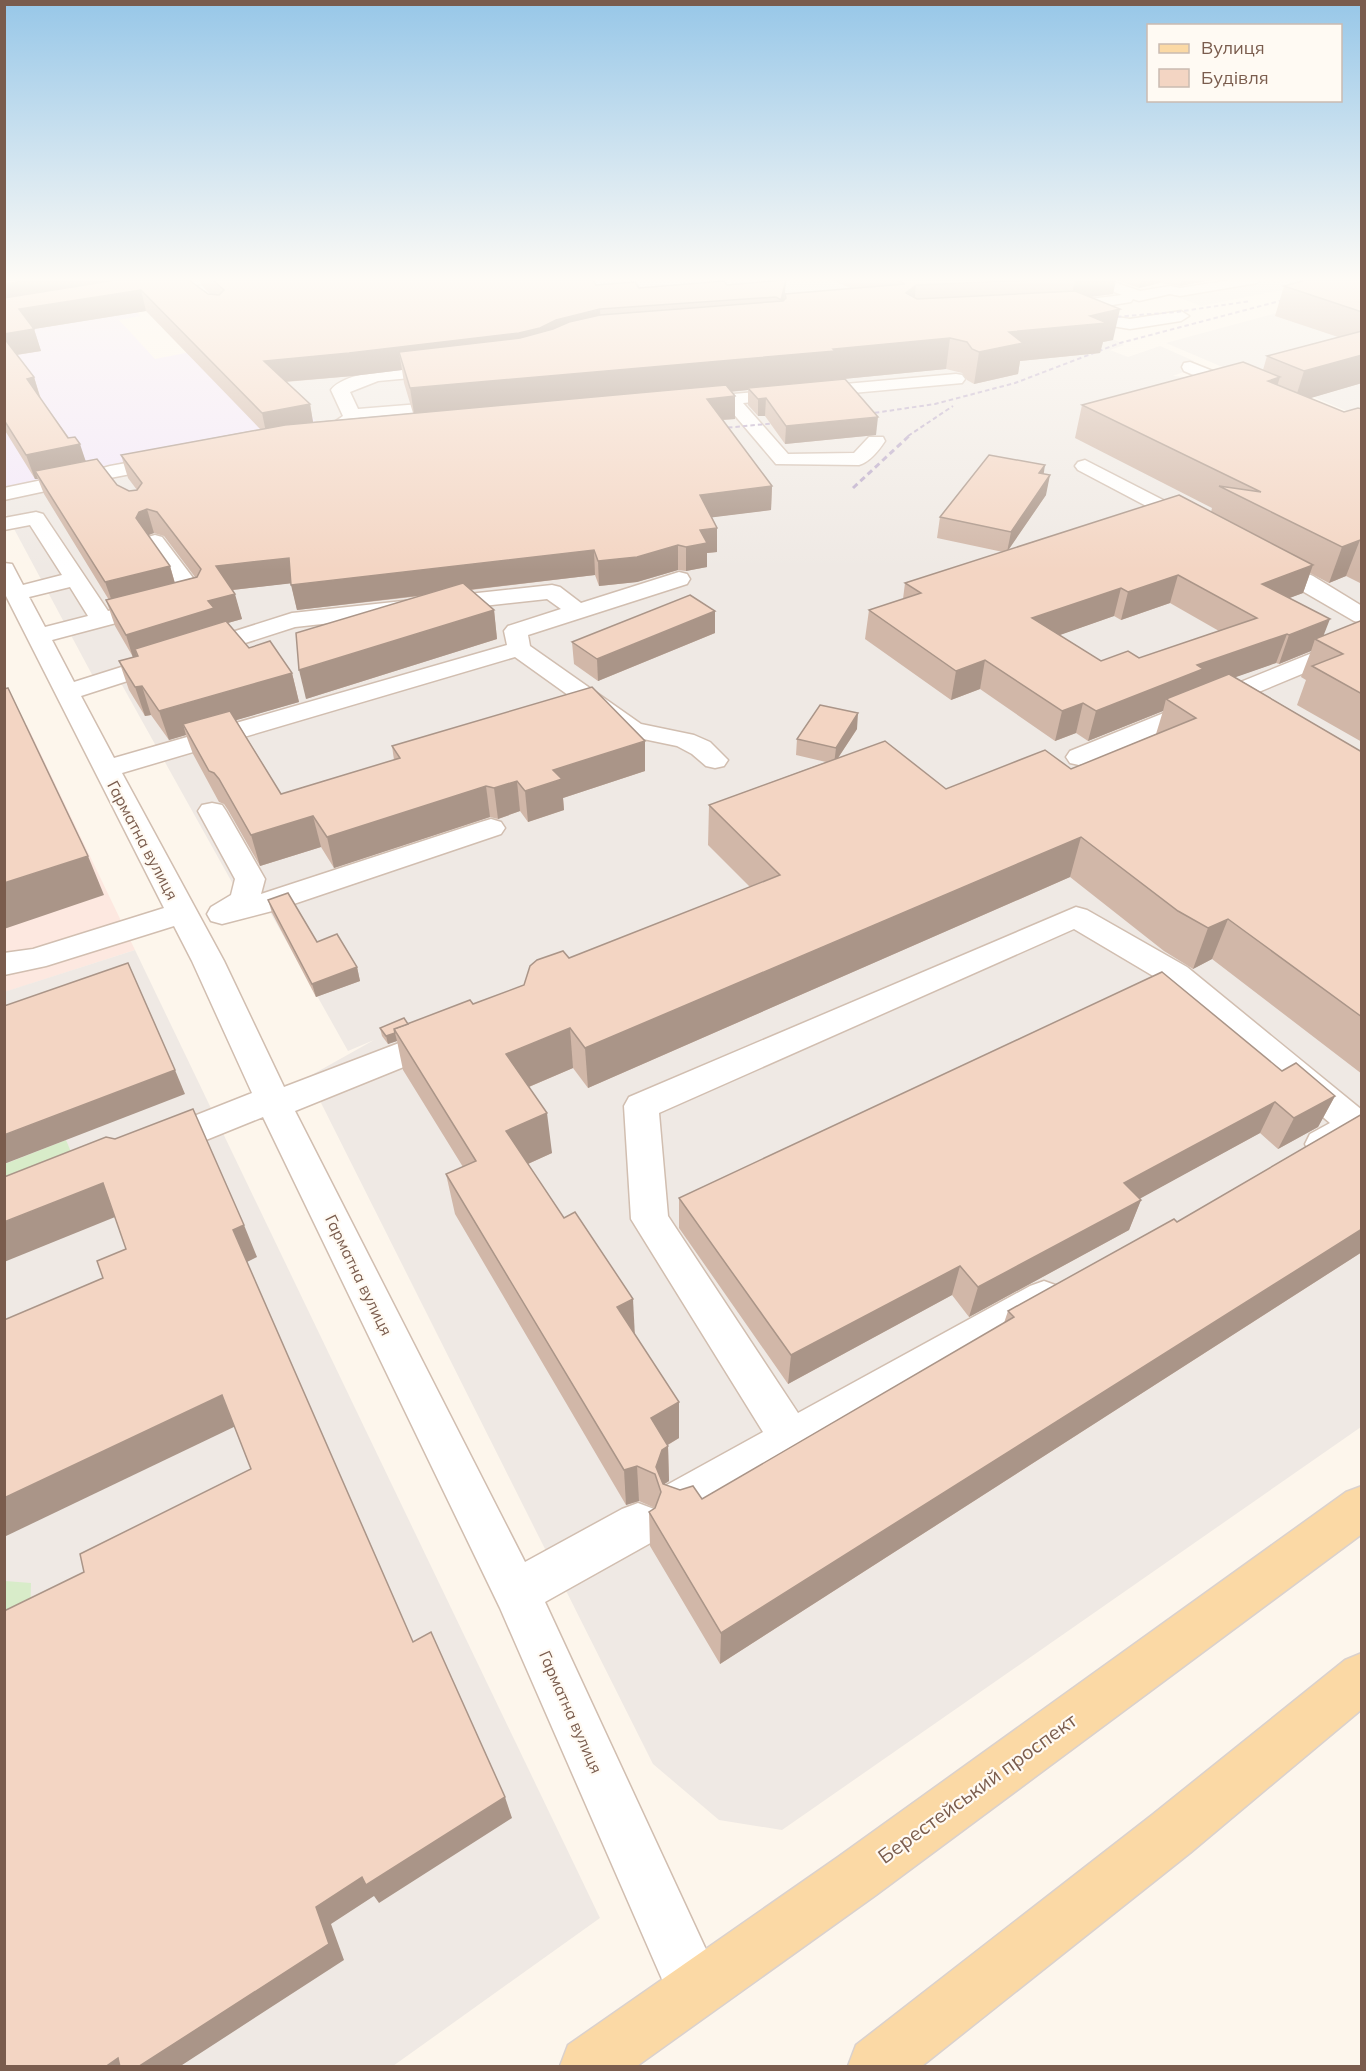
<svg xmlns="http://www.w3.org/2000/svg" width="1366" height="2071" viewBox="0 0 1366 2071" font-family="Mulish,sans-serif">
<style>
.commercial{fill:#fde8e0}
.industrial{fill:#efe9e4}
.education{fill:#f3e8fa}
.green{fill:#d8ecc9}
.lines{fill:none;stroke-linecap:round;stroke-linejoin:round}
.minor-casing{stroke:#d1beb0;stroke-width:3}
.major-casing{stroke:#dad1cd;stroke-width:3}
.minor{fill:#fff;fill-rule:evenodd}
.major{fill:#fbd9a5;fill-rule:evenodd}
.rail-far1{stroke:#b9a8c9;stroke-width:2;stroke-dasharray:4.5 3;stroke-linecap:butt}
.rail{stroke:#b9a8c9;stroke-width:3;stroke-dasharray:6 4;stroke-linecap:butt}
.wall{fill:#d1b7a8;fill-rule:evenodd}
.shaded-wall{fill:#aa9588}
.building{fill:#f3d5c3;stroke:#aa9588;stroke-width:1.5;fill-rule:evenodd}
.labels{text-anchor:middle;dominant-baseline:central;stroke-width:4.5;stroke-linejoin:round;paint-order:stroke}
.street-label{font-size:16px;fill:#7a5c4d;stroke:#fffaf3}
.near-street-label{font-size:20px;fill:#7a5c4d;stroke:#fffaf3}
</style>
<rect width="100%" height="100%" fill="#fdf6ec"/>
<polygon class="commercial" points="27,725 135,950 5,992 5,732"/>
<g class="industrial">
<polygon points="254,280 964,280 1120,342 1124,345 1110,350 1128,357 1160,346 1194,361 1186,371 1173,376 1186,377 1361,454 1361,1427 782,1830 719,1820 653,1764 308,1077 374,1040 348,1051 261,896 234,886 122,685 96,682 5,512 5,497 44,487 38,480 315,421 183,292"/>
<polygon points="1253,280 1331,280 1201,306 1175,296"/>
<polygon points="1361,290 1361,417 1278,382 1260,383 1166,343"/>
<polygon points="135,950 600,1918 393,2066 5,2066 4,992"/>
</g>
<polygon class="education" points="128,302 140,316 119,320 155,359 236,343 316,421 5,487 5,322"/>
<g class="green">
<polygon points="66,1140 71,1152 5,1217 5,1164"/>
<polygon points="5,1581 31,1583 30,1621 5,1635"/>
</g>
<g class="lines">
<g class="minor-casing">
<g id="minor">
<polygon points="176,280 208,280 201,284 145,293 138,289 145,285"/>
<polygon points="983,280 1002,280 1070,307 1082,300 1122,295 1091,283 1089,280 1108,280 1140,291 1170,286 1180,288 1231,280 1259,280 1257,283 1180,296 1170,294 1139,301 1133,299 1131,302 1087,309 1083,312 1130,319 1181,311 1189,316 1181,321 1130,329 1057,317 1056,312 985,283"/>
<polygon points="1190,362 1253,387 1256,391 1253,395 1241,395 1184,371 1182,367 1184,363"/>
<path d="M 448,365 L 454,366 L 456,370 L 454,374 L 378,381 L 350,392 L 358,409 L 457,401 L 463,402 L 466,406 L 463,410 L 360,420 L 345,431 L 309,441 L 302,439 L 300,435 L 302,431 L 333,423 L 343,416 L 331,390 C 347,368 422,367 448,365 Z"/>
<path d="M 956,374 L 962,375 L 965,379 L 962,383 L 743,403 L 788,454 L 854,453 L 869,437 L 883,437 L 885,441 C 879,450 870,462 859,465 L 776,464 L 726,405 L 689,408 L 683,407 L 680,403 L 683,399 L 689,398 Z"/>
<polygon points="170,455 177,457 180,461 177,465 110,478 103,476 100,472 103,468 110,466"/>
<polygon points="1085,460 1202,520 1205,524 1202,528 1195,530 1188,528 1078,470 1075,466 1078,462"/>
<polygon points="85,471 92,473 95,477 92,481 4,500 4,488"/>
<path d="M 36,512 L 43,514 L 108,611 L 181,592 L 145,541 L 148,537 L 155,535 L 162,537 L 206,595 L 203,600 L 52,640 L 74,682 L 292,613 L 552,585 L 560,587 L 581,603 L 679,572 L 687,574 L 690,579 L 687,584 L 528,635 L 530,646 L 641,724 L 694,735 L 710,742 L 728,760 L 724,766 L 715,768 L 706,766 L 692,754 L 677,746 L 624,735 L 515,657 L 122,773 L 224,961 L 284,1087 L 441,1027 L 453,1031 L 458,1039 L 453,1047 L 295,1111 L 525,1562 L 622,1509 L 638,1503 L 654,1509 L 660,1525 L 654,1541 L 545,1602 L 715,1969 L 723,1989 L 715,2009 L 695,2017 L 675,2009 L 500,1608 L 263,1117 L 159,1159 L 146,1155 L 141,1145 L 146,1135 L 252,1093 L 192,961 L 174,926 L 46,966 L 4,975 L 4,953 L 33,949 L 164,908 L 4,592 L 4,563 L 12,564 L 23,585 L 62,575 L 30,525 L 4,530 L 4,518 ZM 70,587 L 88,616 L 45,627 L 29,597 ZM 547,599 L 561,609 L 508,626 L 504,631 L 507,645 L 114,758 L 81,696 L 295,627 Z"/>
<polygon points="1267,555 1313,576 1362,606 1362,623 1354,621 1259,566 1256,561 1259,556"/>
<polygon points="1362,640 1362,654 1345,656 1088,763 1079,765 1070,763 1066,757 1070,751 1332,645"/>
<polygon points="212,803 222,805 226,811 265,879 261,894 481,822 491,819 501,822 505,828 501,834 276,910 222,924 211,921 207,914 211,907 231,895 235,879 198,811 202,805"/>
<path d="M 1076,907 L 1087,910 L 1187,967 L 1362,1110 L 1362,1139 C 1344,1149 1331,1160 1310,1154 L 1305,1144 L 1310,1134 L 1330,1123 L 1165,983 L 1074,929 L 659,1113 L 668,1216 L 798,1413 L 1030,1286 L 1044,1281 L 1058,1286 L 1064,1298 L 1058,1310 L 697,1516 L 681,1522 L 665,1516 L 659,1501 L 665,1486 L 763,1432 L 631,1219 L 624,1106 L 629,1097 Z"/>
</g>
</g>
<g class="major-casing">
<g id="major">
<polygon points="1362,1486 1362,1534 876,1895 637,2066 560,2066 568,2045 838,1857 1346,1492"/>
<polygon points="1362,1653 1362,1709 1190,1853 922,2066 848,2066 856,2045 1152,1815 1345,1660"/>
</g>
</g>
<use href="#minor" class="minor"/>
<use href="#major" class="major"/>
<g class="rail-far1">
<polyline points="1102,318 1176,312 1251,301"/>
<polyline points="860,415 935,404 1015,383 1120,343 1295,297"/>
<polyline points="713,429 788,422"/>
<polyline points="908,436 953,406"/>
</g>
<polyline class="rail" points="853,488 910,435"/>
</g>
<g class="wall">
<path d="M 4,280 L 211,295 L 202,286 L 200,280 L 593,280 L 596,285 L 639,288 L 727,285 L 786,294 L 850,288 L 832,280 L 1211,280 L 1180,286 L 1160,283 L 1139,288 L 1116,280 L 1113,294 L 1090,297 L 1113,340 L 1103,342 L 1100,353 L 1020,361 L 1018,374 L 974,384 L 967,380 L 962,373 L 946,369 L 833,380 L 876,435 L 785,444 L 765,416 L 758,416 L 748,405 L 748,390 L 731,392 L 735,419 L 722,420 L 772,486 L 771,510 L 712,517 L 717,528 L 717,552 L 707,553 L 707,567 L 686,571 L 678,570 L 637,582 L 599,586 L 595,575 L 471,590 L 494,610 L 497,639 L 306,699 L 421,596 L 297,610 L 291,583 L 233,590 L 242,619 L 228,623 L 249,648 L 292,673 L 299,702 L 236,720 L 281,794 L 394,760 L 392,746 L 645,741 L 645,771 L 563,798 L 564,810 L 528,822 L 520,811 L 498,819 L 490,817 L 334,868 L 321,847 L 260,866 L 228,810 L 224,804 L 219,802 L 193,754 L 186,735 L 169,740 L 151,715 L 145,716 L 129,690 L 119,661 L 133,657 L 115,626 L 106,600 L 109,600 L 44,494 L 38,479 L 35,479 L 4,429 ZM 146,311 L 260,429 L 121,455 L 128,478 L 137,490 L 129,491 L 117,485 L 86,461 L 41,399 L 34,377 L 17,355 L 41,351 L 34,329 ZM 402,370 L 404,383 L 413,413 L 313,422 L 310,404 L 286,382 L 353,376 ZM 154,533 L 164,536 L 195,577 L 175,583 L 170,566 L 148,535 Z"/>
<path d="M 1302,280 L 1362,280 L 1362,383 L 1310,398 L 1344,412 L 1362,409 L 1362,584 L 1346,576 L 1329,583 L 1310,573 L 1303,593 L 1289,598 L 1323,636 L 1362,622 L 1362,742 L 1297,705 L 1306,680 L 1301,677 L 1311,651 L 1279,664 L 1276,663 L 1235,677 L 1362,752 L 1362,1074 L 1212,959 L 1193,969 L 1164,951 L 1070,877 L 588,1088 L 573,1068 L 529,1087 L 552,1153 L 528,1164 L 634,1333 L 679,1438 L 668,1445 L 669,1481 L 664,1484 L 702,1499 L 1004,1323 L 1008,1311 L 1177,1222 L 1362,1114 L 1362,1252 L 720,1664 L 650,1546 L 649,1512 L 655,1508 L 639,1501 L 626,1505 L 455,1214 L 446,1174 L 463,1167 L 403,1070 L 397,1041 L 388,1044 L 382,1036 L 380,1028 L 408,1024 L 473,1004 L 524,985 L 569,958 L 750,887 L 708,845 L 709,805 L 826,762 L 796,755 L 797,739 L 857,729 L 838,758 L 946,789 L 1071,769 L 1156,734 L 1163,711 L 1088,741 L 1076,733 L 1055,741 L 980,689 L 951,700 L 865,639 L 869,610 L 903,599 L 905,583 L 1003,552 L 937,538 L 940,517 L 1044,474 L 1046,495 L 1008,550 L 1211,512 L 1212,508 L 1075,438 L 1082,405 L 1263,370 L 1267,356 L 1338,337 L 1275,316 L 1284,286 L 1304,280 ZM 1170,603 L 1219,631 L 1139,658 L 1101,661 L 1059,635 L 1114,616 L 1121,620 Z"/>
<polygon points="715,633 598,681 574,664 572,642"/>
<polygon points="268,900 317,942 357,967 360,981 316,997 272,913"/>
<polygon points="1282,1071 1335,1096 1318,1127 1278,1149 1260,1133 1140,1198 1141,1200 1129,1230 969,1317 952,1295 788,1384 679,1228 679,1198"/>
</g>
<g class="shaded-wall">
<polygon points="30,280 166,280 4,306 4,284"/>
<polygon points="786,280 784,305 780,322 781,300"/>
<polygon points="1075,280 1116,280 1113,294 1082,298 1070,304"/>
<polygon points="1141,280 1161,280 1160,283 1139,288"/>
<polygon points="1182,280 1211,280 1180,286"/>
<polygon points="916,285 913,315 906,293"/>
<polygon points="141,290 146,311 34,329 41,351 9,356 4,343 4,334 19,309"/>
<polygon points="600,309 601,331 399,352 402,370 353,376 269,383 264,361 556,320"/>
<polygon points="1120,309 1113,340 1103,342 1100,353 1020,361 1018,374 974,384 979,352 1009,332"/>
<polygon points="950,338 946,369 833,380 832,383 748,388 748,390 415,420 410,388"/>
<polygon points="1362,355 1362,383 1294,403 1304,371"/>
<polygon points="34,377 41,401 27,379"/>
<polygon points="1280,377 1270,409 1268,381"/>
<polygon points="735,396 735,419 706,421 707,399"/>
<polygon points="766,398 765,416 758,416 758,399"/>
<polygon points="310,404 314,428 267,437 262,413"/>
<polygon points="878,417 876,435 785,444 786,426"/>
<polygon points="80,444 88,468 35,471 38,479 35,479 26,455"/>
<polygon points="1045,465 1042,485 1039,473"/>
<polygon points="1050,475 1046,495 1007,552 1011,532"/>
<polygon points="772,486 771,510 699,519 700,495"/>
<polygon points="147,509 154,533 146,536 136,518 139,512"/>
<polygon points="717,528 717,552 707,553 707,567 686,571 686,547 700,530"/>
<polygon points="1360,540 1346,576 1329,583 1342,547"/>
<polygon points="678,545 678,570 637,582 599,586 598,561"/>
<polygon points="594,550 595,575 297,610 291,585"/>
<polygon points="289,558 294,583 223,591 216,566"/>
<polygon points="1313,565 1303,593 1252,612 1262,584"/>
<polygon points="170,566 177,591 114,607 105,582"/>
<polygon points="1178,575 1170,603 1121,620 1128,592"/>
<polygon points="1121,588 1114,616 1026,647 1032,618"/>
<polygon points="235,594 242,619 135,649 138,659 134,661 126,635 208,601"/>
<polygon points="494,610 497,639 306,699 299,670"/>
<polygon points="715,611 715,633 598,681 597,659"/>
<polygon points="1330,619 1321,642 1315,639 1311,651 1279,664 1289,635"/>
<polygon points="1287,634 1276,663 1196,691 1166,699 1163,711 1088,741 1096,711 1197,665"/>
<polygon points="985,660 980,689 951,700 956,671"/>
<polygon points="292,673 299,702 188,734 183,724 186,735 169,740 159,711"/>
<polygon points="142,686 151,715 145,716 135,687"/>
<polygon points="1083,703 1076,733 1055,741 1062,711"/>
<polygon points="858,713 857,729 834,764 836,748"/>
<polygon points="645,741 645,771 563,798 564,810 528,822 525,791 553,770"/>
<polygon points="517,781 520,811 498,819 494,788"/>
<polygon points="486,786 490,817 334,868 327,837"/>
<polygon points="313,816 321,847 260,866 251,835"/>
<polygon points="1081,837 1070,877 588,1088 585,1048"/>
<polygon points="88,856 104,895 4,929 4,883"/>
<polygon points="1228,919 1212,959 1193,969 1208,928"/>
<polygon points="357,967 360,981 316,997 312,984"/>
<polygon points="570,1028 573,1068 512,1094 506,1054"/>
<polygon points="395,1033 397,1041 388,1044 386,1036"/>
<polygon points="175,1070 185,1094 4,1164 4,1135"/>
<polygon points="1335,1096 1318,1127 1278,1149 1294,1118"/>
<polygon points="1275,1102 1260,1133 1112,1214 1124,1183"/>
<polygon points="547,1113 552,1153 512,1171 506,1131"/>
<polygon points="103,1183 120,1215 4,1262 4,1222"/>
<polygon points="1141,1200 1129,1230 969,1317 978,1287"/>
<polygon points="244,1225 257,1257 247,1262 233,1230"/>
<polygon points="1362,1229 1362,1252 720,1664 721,1633"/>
<polygon points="960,1266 952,1295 788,1384 791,1355"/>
<polygon points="633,1299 635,1337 617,1307"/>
<polygon points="222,1395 238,1425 4,1537 4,1498"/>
<polygon points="679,1402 679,1438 652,1454 651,1418"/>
<polygon points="668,1446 669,1481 663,1485 656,1467 662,1450"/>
<polygon points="637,1466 639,1501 626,1505 624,1470"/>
<polygon points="505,1797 512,1818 379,1903 374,1896 331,1924 344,1960 179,2067 138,2067 316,1907 362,1877"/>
<polygon points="118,2058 138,2067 105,2067"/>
</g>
<g class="building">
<polygon points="4,280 30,280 4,284"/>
<polygon points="116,280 189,280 208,294 219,295 224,290 213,280 593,280 596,285 635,282 639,288 724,281 727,285 786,280 781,300 776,297 600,309 556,320 540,328 519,333 349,353 264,361 310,404 262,413 141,290 19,309 34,329 4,334 4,298"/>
<polygon points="896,280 1036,280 916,285 906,293 917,299 1075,291 1120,309 1090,316 1107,323 1009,332 1023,343 979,352 972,349 967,342 950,338 833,349 835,351 410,388 399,352 520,338 553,329 569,322 600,315 783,301 786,298 785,294 905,284"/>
<polygon points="1306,280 1362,280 1362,312 1284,286"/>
<polygon points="1362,331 1362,355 1304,371 1267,356"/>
<polygon points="4,338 34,377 27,379 68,438 75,437 80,444 26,455 4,420"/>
<polygon points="1243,362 1280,377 1268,381 1344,412 1358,408 1362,409 1362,541 1360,540 1342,547 1219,486 1261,492 1082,405"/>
<polygon points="845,379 878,417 786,426 766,398 758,399 748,388"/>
<polygon points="726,385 735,396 707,399 772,486 700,495 717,528 700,530 707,543 686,547 678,545 637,557 598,561 594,550 291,585 289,558 216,566 235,594 208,601 214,608 126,635 106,600 197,577 201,569 157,512 147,509 139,512 136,518 170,566 105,582 35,471 97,459 117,485 129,491 137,490 142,483 121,455 285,425"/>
<polygon points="989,455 1045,465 1039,473 1050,475 1011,532 940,517"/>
<path d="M 1179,495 L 1313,565 L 1262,584 L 1330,619 L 1289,635 L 1287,634 L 1197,665 L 1203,669 L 1096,711 L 1083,703 L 1062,711 L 985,660 L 956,671 L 869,610 L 921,593 L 905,583 ZM 1178,575 L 1257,618 L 1139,658 L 1128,651 L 1101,661 L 1032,618 L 1121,588 L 1128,592 Z"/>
<polygon points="463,583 494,610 299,670 296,633"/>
<polygon points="690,595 715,611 597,659 572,642"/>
<polygon points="226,621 249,648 270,641 292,673 159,711 142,686 135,687 119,661 138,656 135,649"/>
<polygon points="1360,621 1362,622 1362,694 1312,666 1343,654 1315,639"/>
<polygon points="1229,674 1362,752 1362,1017 1228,919 1208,928 1178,911 1081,837 585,1048 570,1028 506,1054 547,1113 506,1131 564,1218 575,1212 633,1299 617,1307 679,1402 651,1418 668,1446 662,1450 656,1467 663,1484 680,1490 693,1486 702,1499 1014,1317 1008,1311 1174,1219 1177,1222 1362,1114 1362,1229 721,1633 649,1512 655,1508 661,1492 655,1474 637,1466 624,1470 446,1174 476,1161 394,1029 470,1000 473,1004 524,985 530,966 537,960 563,951 569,958 780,875 709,805 885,741 946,789 1045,750 1071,769 1196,718 1166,699"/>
<polygon points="592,687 645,741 553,770 562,779 525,791 517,781 494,788 486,786 327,837 313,816 251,835 219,779 214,773 209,771 183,724 230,711 281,794 400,758 392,746"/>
<polygon points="8,688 88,856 4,883 4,689"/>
<polygon points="820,705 858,713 836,748 797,739"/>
<polygon points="288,893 317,942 337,934 357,967 312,984 268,900"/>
<polygon points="128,963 175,1070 4,1135 4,1006"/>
<polygon points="1162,972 1282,1071 1296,1063 1335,1096 1294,1118 1275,1102 1124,1183 1141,1200 978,1287 960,1266 791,1355 679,1198"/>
<polygon points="404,1018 408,1024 394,1029 395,1033 386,1036 380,1028"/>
<polygon points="193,1109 244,1225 233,1230 413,1642 431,1632 505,1797 366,1885 362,1877 316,1907 329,1944 138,2067 120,2067 118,2058 105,2067 4,2067 4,1611 84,1572 80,1554 251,1469 222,1395 4,1498 4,1320 103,1278 97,1261 126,1249 103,1183 4,1222 4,1177 106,1137 115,1139"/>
</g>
<linearGradient id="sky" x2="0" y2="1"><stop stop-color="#97c7e8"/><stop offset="0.49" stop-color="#fefbf6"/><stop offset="1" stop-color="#fefbf6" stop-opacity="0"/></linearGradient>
<rect width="1366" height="570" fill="url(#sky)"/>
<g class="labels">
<g class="street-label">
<text transform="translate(143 840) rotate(62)">Гарматна вулиця</text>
<text transform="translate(359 1275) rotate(64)">Гарматна вулиця</text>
<text transform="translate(571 1712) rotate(66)">Гарматна вулиця</text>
</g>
<g class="near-street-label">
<text transform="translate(977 1788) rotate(-36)">Берестейський проспект</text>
</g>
</g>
<rect width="1366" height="2071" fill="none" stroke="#7a5c4d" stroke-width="12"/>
<rect x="1147" y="24" width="195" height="78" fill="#fffaf3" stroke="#cabbb1" stroke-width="1.5"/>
<rect x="1159" y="44" width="30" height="9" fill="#fbd9a5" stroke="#cabbb1" stroke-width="1.5"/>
<text x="1201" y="54" font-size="18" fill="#7a5c4d">Вулиця</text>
<rect x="1159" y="69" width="30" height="18" fill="#f3d5c3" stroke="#cabbb1" stroke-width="1.5"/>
<text x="1201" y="84" font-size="18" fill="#7a5c4d">Будівля</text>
</svg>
